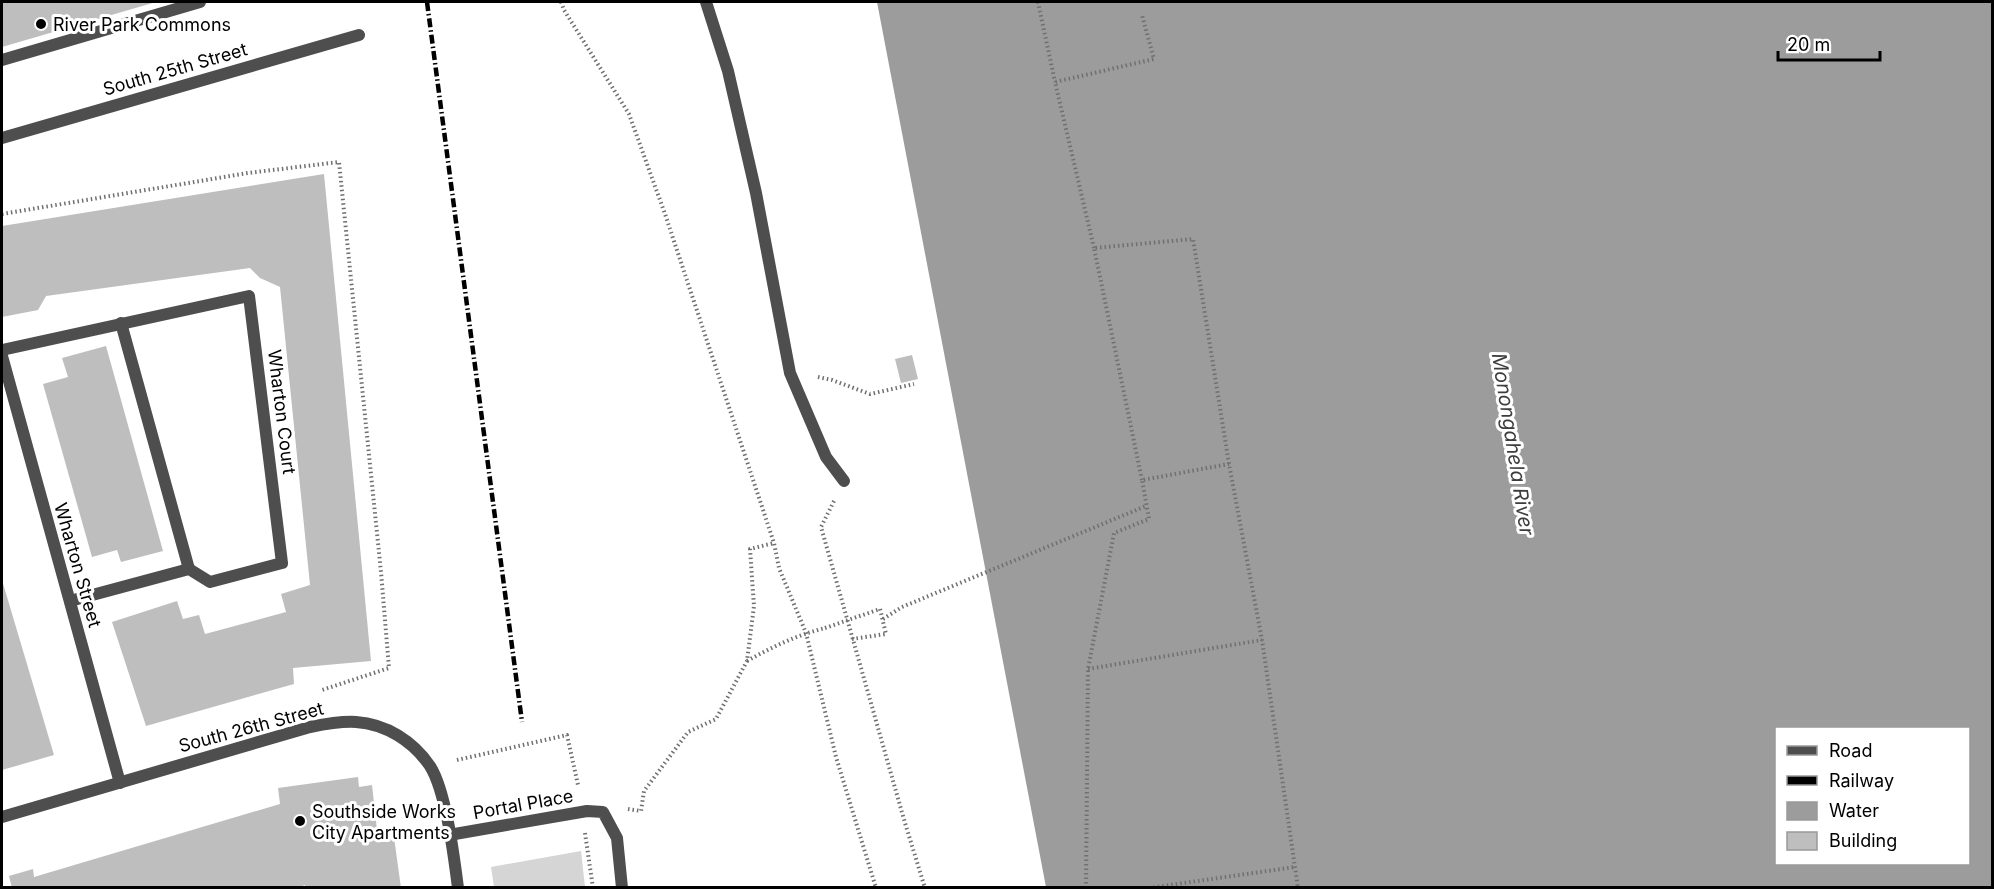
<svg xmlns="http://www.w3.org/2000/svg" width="1994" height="889" viewBox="0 0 1994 889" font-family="Inter,sans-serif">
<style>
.green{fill:#d5d5d5}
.water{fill:#9c9c9c;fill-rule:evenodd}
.building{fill:#bebebe}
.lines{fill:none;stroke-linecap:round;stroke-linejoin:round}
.path{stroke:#707070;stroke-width:4;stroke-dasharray:1.5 3;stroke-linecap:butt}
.service{stroke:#4e4e4e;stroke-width:12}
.minor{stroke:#4e4e4e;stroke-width:12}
.rail{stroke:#000;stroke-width:4.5;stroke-dasharray:9 3 1.5 3;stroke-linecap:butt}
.path-bridge{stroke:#707070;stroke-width:4;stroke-dasharray:1.5 3;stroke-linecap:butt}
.poi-dot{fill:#000;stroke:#fff;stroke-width:2}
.labels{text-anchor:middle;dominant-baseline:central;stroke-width:6;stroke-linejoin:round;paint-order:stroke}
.poi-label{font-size:18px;fill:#000;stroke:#fff;text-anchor:start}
.street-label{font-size:18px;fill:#000;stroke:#fff}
.water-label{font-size:20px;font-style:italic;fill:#3d3d3d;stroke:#fff}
</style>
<rect width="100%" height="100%" fill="#fff"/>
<polygon class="green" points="581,851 585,887 494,887 491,867"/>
<path class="water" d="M 877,2 L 1992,2 L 1992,887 L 1046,887 ZM 1776,728 L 1968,728 L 1968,864 L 1776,864 Z"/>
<g class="building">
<polygon points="2,2 156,2 2,47"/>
<polygon points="324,174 371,661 293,668 294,684 146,726 112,622 177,601 183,619 199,615 205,634 286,612 281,594 310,585 280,287 260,278 250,268 46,296 38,310 2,317 2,226"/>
<polygon points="106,346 163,551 121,562 117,550 92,557 43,384 68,377 62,358"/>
<polygon points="912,355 918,379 901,383 895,359"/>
<polygon points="2,580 54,755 2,770"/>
<polygon points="358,777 359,787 372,785 378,839 394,837 401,888 305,888 305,885 297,888 12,888 9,876 33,869 34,877 280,804 278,788"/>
</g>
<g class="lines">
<g class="path">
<polyline points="561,2 564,10 629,114 665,214 774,543 779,568 806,633 836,757 876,888"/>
<polyline points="1038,2 1055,82"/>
<polyline points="2,214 248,173 339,162 381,572 389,668 322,690"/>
<polyline points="1094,248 1055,82 1154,59 1142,15"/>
<polyline points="818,377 832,380 870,394 914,384"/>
<polyline points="1142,480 1094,248 1193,239 1229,464 1262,640 1298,888"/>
<polyline points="834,501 821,527 905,823 925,888"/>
<polyline points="883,619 902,607 1146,506"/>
<polyline points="852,639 886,634 880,609"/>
<path d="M 747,661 C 772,647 797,635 825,628"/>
<polyline points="1088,669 1262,640"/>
<polyline points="457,760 567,735 578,785"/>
<polyline points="628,809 641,811 644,791 688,732 716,719 747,661 754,606 750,549 774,543"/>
<polyline points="585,833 593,888"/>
<polyline points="1086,888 1088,669 1114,533 1149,519 1142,480 1229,464"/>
<polyline points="1149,888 1295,867"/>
</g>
<g class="service">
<polyline points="706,2 728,71 756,193 790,373 826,457 844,481"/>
<polyline points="2,60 200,2"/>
<polyline points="2,138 359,35"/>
<polyline points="121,323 189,569"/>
<polyline points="2,350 249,296 282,563 210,582 189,569 70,601"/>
</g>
<g class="minor">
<polyline points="2,356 120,783"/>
<path d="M 2,817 L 310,727 C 325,724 341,721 356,722 C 386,724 413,741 430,766 C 446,791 454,857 458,888"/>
<polyline points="449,835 587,811 603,812 617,838 622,888"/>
</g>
<polyline class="rail" points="427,2 522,722"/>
<polyline class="path-bridge" points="825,628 880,609"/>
</g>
<g class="poi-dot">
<circle cx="41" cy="24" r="6"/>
<circle cx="300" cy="821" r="6"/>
</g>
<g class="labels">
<g class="poi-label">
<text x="53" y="24">River Park Commons</text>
<text x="312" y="811">Southside Works<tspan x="312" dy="21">City Apartments</tspan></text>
</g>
<g class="street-label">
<text transform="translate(175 69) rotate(-16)">South 25th Street</text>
<text transform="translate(282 412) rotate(83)">Wharton Court</text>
<text transform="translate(78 565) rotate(74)">Wharton Street</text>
<text transform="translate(251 727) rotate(-15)">South 26th Street</text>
<text transform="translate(523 804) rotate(-10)">Portal Place</text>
</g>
<g class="water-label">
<text transform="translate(1513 444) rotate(81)">Monongahela River</text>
</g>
</g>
<rect width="1994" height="889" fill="none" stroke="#000000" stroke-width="6"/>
<rect x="1775" y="727" width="195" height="138" fill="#ffffff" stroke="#999999" stroke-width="1.5"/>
<rect x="1787" y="746" width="30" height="9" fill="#4e4e4e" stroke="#999999" stroke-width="1.5"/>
<text x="1829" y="757" font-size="18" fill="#000000">Road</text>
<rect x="1787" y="776" width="30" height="9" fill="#000000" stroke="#999999" stroke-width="1.5"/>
<text x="1829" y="787" font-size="18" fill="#000000">Railway</text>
<rect x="1787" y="802" width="30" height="18" fill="#9c9c9c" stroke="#999999" stroke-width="1.5"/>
<text x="1829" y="817" font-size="18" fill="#000000">Water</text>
<rect x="1787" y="832" width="30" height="18" fill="#bebebe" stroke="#999999" stroke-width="1.5"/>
<text x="1829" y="847" font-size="18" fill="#000000">Building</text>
<path d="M1778 51v9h102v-9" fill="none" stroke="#000000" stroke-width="3"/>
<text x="1787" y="51" font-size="18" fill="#000000" stroke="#ffffff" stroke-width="4.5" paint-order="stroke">20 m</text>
</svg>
